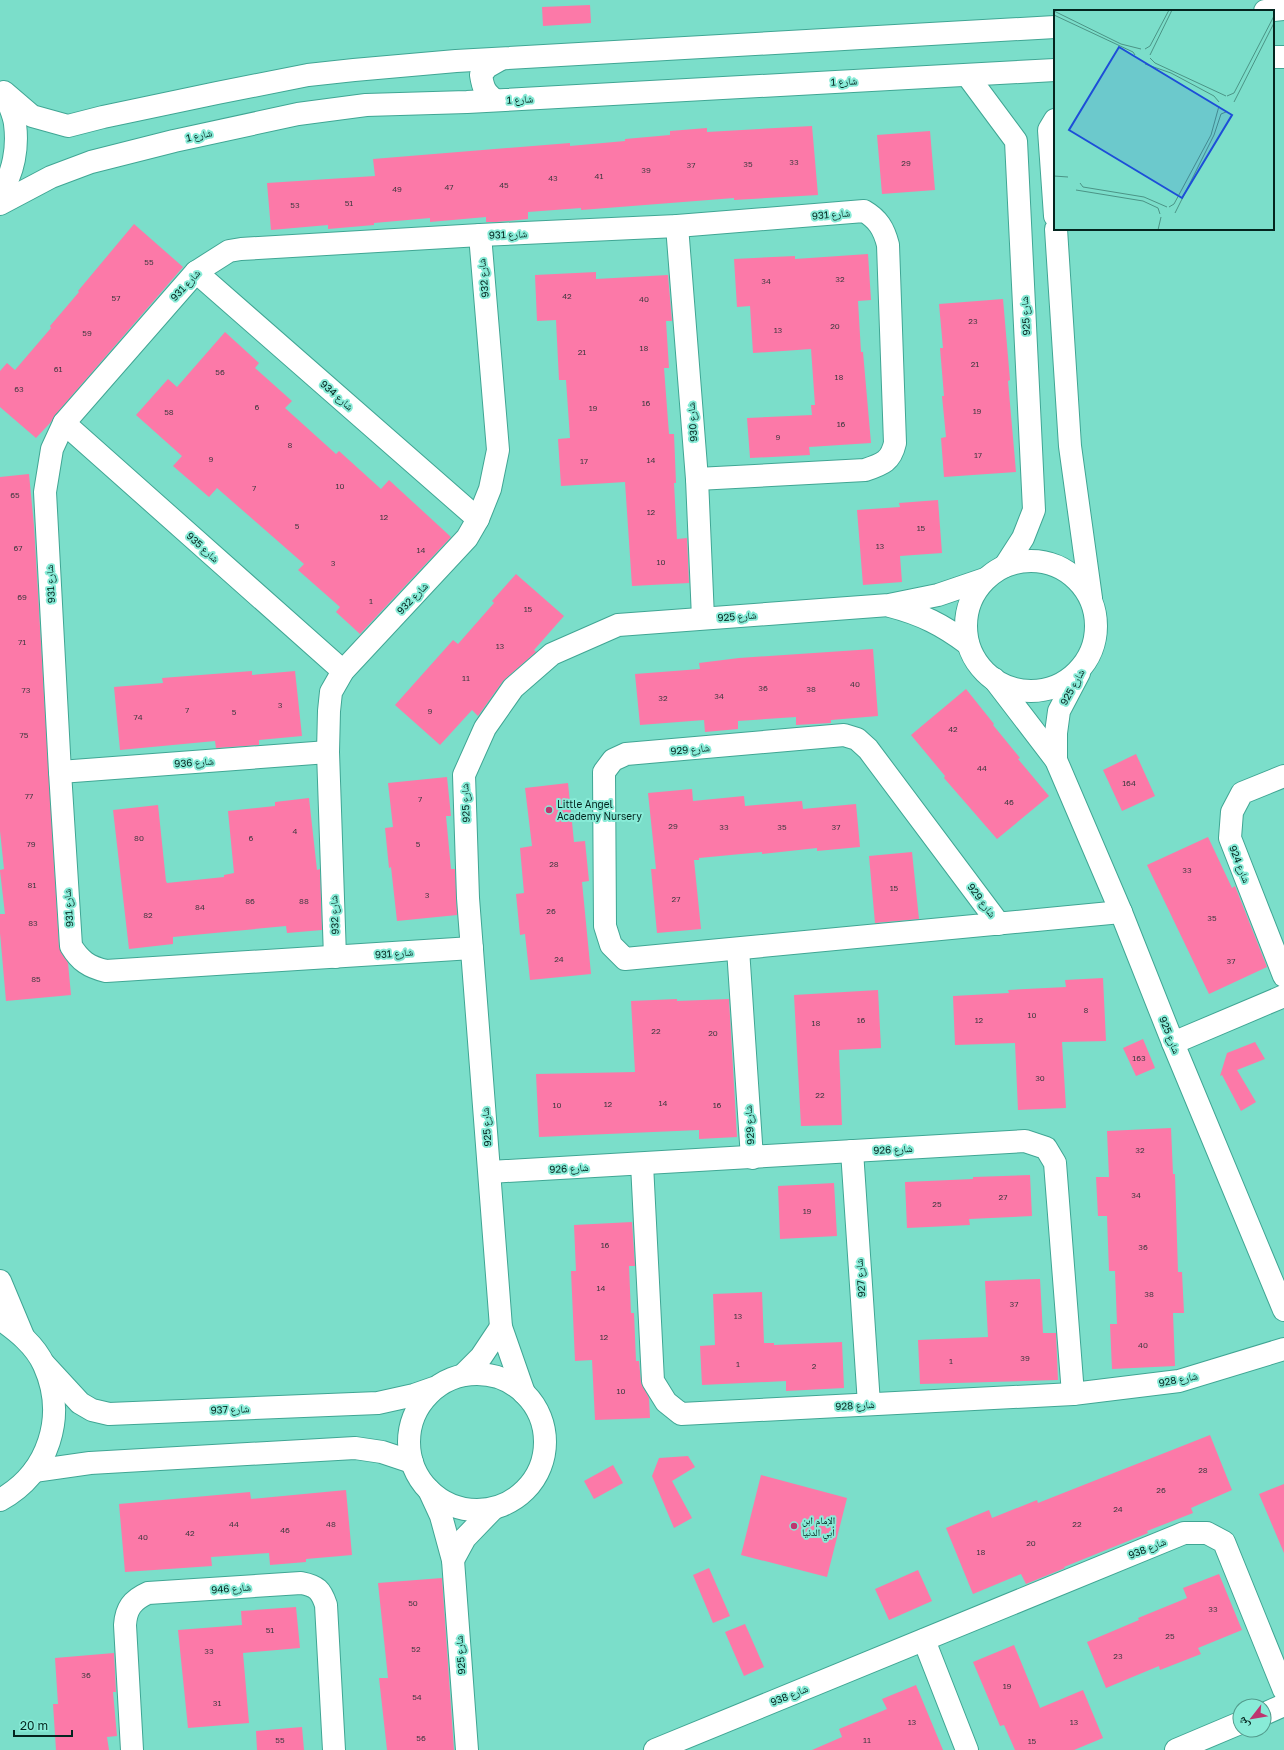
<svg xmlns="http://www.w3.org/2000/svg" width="1284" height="1750" viewBox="0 0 1284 1750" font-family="'Golos Text','Noto Naskh Arabic',sans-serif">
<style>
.building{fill:#fc79a8}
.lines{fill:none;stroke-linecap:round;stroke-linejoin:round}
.minor-casing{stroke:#40a694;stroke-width:24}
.minor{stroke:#fff;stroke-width:22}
.poi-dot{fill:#be356f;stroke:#88ebd7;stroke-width:1.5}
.labels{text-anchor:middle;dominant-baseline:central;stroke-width:4;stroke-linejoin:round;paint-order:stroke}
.number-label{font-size:8px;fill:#423a41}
.street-label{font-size:10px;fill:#04251f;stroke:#88ebd7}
.poi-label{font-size:10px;fill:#04251f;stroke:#88ebd7;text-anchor:start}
.inset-road{fill:none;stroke:#4b9486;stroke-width:1}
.view{fill:#1d4ed8;fill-opacity:0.15;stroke:#1d4ed8;stroke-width:2}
.inset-edge{fill:none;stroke:#04251f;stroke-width:2}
</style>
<rect width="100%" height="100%" fill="#7bdeca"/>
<g class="building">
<polygon points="590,5 591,23 543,26 542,7"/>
<polygon points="812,126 818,195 734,200 734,198 581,210 581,208 528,212 528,219 496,222 486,222 486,217 430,222 430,218 374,223 374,225 328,229 328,225 271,230 267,183 375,176 373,159 570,143 570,146 625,141 625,139 670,135 670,131 707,128 707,132"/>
<polygon points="930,131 935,190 882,194 877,135"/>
<polygon points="134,224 183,267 55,415 51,422 36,438 0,407 0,371 7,363 15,370 51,328 50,326 79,292 78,291"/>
<polygon points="868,254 871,300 858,301 861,352 863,352 871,443 809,447 810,455 750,458 747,418 812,415 811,405 815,405 811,349 753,353 750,306 737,307 734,259 795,256 795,259"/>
<polygon points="596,272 596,279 668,275 672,321 666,321 669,368 664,368 669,434 674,434 676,483 674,483 677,539 687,538 689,583 632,586 625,482 561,486 558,439 570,438 566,380 559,380 556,320 537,321 535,275"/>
<polygon points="1003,299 1010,380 1008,381 1016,472 944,477 941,438 946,437 942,396 944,396 940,348 943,348 939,304"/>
<polygon points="225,332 259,363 255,368 292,401 285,408 336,454 339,451 381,489 389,480 451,537 360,634 336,612 340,607 298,570 304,564 217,488 209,497 173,466 182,456 136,415 168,379 177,387"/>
<polygon points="29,474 34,526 59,947 68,963 71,995 6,1001 0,933 0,914 5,914 0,871 0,870 4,869 0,831 0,477"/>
<polygon points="938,500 942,553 900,556 902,582 863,585 857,510 900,507 899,503"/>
<polygon points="516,574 564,616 534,650 536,652 503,681 478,716 472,710 440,745 395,705 453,640 458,644 494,603 492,601"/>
<polygon points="873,649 878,716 831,720 831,723 796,725 796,717 738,721 738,729 705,732 704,720 640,725 635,674 700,669 699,663 739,658"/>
<polygon points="252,671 252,675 295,671 302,736 259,740 259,745 216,748 215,741 120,750 114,687 163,683 162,678"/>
<polygon points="966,689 994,724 993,725 1020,758 1018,759 1049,796 997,839 944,778 945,776 911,735"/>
<polygon points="1136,754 1155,796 1122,811 1103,770"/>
<polygon points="447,777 451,816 446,816 451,869 455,869 457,915 397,921 391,867 389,868 385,828 393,827 388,783"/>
<polygon points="568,783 574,842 585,841 589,881 582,882 591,974 530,980 525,934 520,935 516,894 524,893 520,848 532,846 525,788"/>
<polygon points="692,789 693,801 744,796 745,806 802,801 803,809 856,804 860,847 817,851 817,848 762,854 762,852 699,858 699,860 694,860 701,929 657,933 651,869 656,869 648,793"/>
<polygon points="309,798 317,870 320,869 322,930 287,933 286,926 173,937 173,944 129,949 113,810 158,805 166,881 167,883 224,877 224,875 234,873 228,811 275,806 275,802"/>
<polygon points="1208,837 1232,888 1235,886 1267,967 1209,994 1147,865"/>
<polygon points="912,852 919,919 875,923 869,856"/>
<polygon points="1103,978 1106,1041 1062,1042 1066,1108 1018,1110 1015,1043 955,1045 953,996 1009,993 1008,990 1066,987 1065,980"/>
<polygon points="878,990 881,1048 839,1050 842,1125 801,1126 794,995"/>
<polygon points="677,999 677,1001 729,999 737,1137 699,1139 699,1130 539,1137 536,1074 635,1072 631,1001"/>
<polygon points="1143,1039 1155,1068 1136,1076 1123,1048"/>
<polygon points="1255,1042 1265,1059 1237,1070 1256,1102 1241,1111 1222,1075 1220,1076 1227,1053"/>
<polygon points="1171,1128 1173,1174 1175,1174 1178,1272 1182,1272 1184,1313 1173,1313 1175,1366 1112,1369 1110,1324 1117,1324 1115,1271 1109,1271 1107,1216 1098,1216 1096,1177 1109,1177 1107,1131"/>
<polygon points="1030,1175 1032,1216 969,1219 970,1225 907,1228 905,1182 973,1179 973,1177"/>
<polygon points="834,1183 837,1236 780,1239 778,1186"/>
<polygon points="632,1222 635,1266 629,1266 631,1313 634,1313 636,1361 639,1361 641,1382 649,1398 650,1418 595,1420 592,1360 575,1361 571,1271 576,1271 574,1225"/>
<polygon points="1040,1279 1043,1333 1056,1333 1058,1380 920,1384 918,1340 988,1337 985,1281"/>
<polygon points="762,1292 764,1343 774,1343 774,1345 842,1342 844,1388 786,1391 786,1381 702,1385 700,1346 715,1345 713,1294"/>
<polygon points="1210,1435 1232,1490 1191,1508 1193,1513 1147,1531 1148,1533 1064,1567 1065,1568 1026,1584 1021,1574 973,1594 946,1528 989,1510 992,1518 1037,1500 1038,1503"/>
<polygon points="688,1456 695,1467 672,1481 692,1518 674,1528 652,1476 659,1458"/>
<polygon points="613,1465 623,1483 594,1499 584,1481"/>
<polygon points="761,1475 847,1498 827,1577 741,1555"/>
<polygon points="1284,1484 1284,1553 1259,1494"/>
<polygon points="346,1490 352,1555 306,1559 306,1562 270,1565 269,1553 211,1557 212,1566 125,1572 119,1504 250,1492 251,1499"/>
<polygon points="709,1568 730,1616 713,1623 693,1575"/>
<polygon points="918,1570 932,1601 889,1620 875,1589"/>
<polygon points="1219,1574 1242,1630 1198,1648 1201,1654 1160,1670 1159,1666 1106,1688 1087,1642 1139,1620 1138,1618 1187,1598 1183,1588"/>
<polygon points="442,1578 454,1750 387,1750 379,1678 388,1678 378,1583"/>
<polygon points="296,1607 300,1648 243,1653 249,1723 188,1728 178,1630 242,1625 241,1611"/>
<polygon points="745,1624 764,1667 744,1676 725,1632"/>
<polygon points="1014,1645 1040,1708 1083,1690 1103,1738 1074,1750 1015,1750 1004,1725 1000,1726 973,1662"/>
<polygon points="114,1653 116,1692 113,1692 117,1736 107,1737 109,1750 56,1750 53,1704 58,1704 55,1658"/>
<polygon points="916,1685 943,1750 812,1750 842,1737 839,1729 887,1709 882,1699"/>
<polygon points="302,1727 304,1750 257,1750 256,1731"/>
</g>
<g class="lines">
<g class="minor-casing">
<g id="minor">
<polyline points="1265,11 1284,9"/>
<polyline points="1273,57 1284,57"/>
<polyline points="967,75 1016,141 1034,510 1023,538 1005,566"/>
<polyline points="4,92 32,116 68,126 103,117 217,93 308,75 354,70 456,61 1055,27"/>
<path d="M 495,100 C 485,93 483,88 481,75 L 487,67 L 501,59"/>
<polyline points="1055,120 1049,130 1055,216"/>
<path d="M 0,193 C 14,173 18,147 15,124 C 14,114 8,103 5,94"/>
<polyline points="0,204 51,177 91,162 174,141 298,114 366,105 467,102 1055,70"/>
<polyline points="677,226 697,479 703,618"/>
<polyline points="1056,229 1070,446 1091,598"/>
<polyline points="196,272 478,519"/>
<polyline points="64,423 343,671"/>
<circle cx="1031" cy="626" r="65"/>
<path d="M 890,606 C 921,614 943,625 968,644"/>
<polyline points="994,679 1056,760 1121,912 1173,1043 1284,1310"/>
<polyline points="1056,760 1056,733 1059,711 1079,673"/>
<polyline points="60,772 328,752"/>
<polyline points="1284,776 1242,793 1232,812 1230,838 1284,976"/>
<polyline points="999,924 868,749 857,739 844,735 626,754 613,760 604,772 605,926 611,945 625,959 1121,912"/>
<path d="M 472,948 L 106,971 C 89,967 80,961 71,946 L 60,772 L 45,492 L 52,449 L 64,423 L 196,272 L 229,251 L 241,249 L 480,235 L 677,226 L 864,211 C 878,219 884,229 888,245 L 895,443 C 891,461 883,464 865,470 L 697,479"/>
<polyline points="738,949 752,1158"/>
<polyline points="335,957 328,752 329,711 331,692 343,671 467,538 478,519 490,489 498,450 480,235"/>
<polyline points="1173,1043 1284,996"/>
<polyline points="852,1151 869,1404"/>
<polyline points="642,1164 653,1381 666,1402 681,1414 1073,1394 1179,1381 1284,1349"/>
<polyline points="490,1172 1025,1141 1046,1148 1055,1163 1073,1394"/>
<polyline points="0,1281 23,1336"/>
<path d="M 0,1319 C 17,1331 35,1345 44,1365 C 67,1416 49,1473 0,1500"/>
<polyline points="44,1364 80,1403 92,1410 109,1414 378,1403 414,1395 434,1388"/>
<circle cx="477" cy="1442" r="68"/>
<polyline points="463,1375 481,1357 501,1327"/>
<polyline points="524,1393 501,1327 468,898 464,775 485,728 513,688 552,654 618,625 889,605 938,595 985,579"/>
<polyline points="34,1471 90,1463 355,1448 382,1452 412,1462"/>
<polyline points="429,1490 441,1516 453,1560 467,1750"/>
<polyline points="453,1560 465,1538 493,1509"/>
<polyline points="924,1640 967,1750"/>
<polyline points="1264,1714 1284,1705"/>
<path d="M 132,1750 L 125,1625 C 126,1609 132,1600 148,1593 L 301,1583 C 317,1586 321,1590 326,1605 L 334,1750"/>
<polyline points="655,1750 1184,1533 1207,1533 1224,1542 1284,1690"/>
<polyline points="1176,1750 1240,1723"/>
</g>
</g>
<use href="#minor" class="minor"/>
</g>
<g class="poi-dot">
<circle cx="549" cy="810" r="4"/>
<circle cx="794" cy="1526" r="4"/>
</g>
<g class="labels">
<g class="number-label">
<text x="794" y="162">33</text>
<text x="906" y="163">29</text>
<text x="748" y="164">35</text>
<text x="691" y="165">37</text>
<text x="646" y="170">39</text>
<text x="599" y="176">41</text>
<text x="553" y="178">43</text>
<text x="504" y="185">45</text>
<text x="449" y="187">47</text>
<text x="397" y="189">49</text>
<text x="349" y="203">51</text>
<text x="295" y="205">53</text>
<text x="149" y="262">55</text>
<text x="840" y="279">32</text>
<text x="766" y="281">34</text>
<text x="567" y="296">42</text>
<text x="116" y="298">57</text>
<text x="644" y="299">40</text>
<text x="973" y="321">23</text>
<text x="835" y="326">20</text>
<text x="778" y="330">13</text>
<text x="87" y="333">59</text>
<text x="644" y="348">18</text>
<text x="582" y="352">21</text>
<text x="975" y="364">21</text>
<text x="58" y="369">61</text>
<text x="220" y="372">56</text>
<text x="839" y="377">18</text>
<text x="19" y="389">63</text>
<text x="646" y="403">16</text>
<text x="257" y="407">6</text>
<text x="593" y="408">19</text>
<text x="977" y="411">19</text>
<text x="169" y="412">58</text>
<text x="841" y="424">16</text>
<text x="778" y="437">9</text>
<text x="290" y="445">8</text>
<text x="978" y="455">17</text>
<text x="211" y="459">9</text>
<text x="651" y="460">14</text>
<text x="584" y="461">17</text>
<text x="340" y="486">10</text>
<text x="254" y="488">7</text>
<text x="15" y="495">65</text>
<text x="651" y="512">12</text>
<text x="384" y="517">12</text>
<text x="297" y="526">5</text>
<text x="921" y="528">15</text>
<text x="880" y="546">13</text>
<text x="18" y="548">67</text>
<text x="421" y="550">14</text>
<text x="661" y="562">10</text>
<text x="333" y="563">3</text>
<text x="22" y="597">69</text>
<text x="371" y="601">1</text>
<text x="528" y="609">15</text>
<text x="22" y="642">71</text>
<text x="500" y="646">13</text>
<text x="466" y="678">11</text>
<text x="855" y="684">40</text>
<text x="763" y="688">36</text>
<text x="811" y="689">38</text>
<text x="26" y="690">73</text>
<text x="719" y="696">34</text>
<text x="663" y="698">32</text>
<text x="280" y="705">3</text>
<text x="187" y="710">7</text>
<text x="430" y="711">9</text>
<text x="234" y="712">5</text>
<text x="138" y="717">74</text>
<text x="953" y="729">42</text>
<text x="24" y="735">75</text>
<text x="982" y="768">44</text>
<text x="1129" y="783">164</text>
<text x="29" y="796">77</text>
<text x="420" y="799">7</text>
<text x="1009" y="802">46</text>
<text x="673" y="826">29</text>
<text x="724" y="827">33</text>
<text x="782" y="827">35</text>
<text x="836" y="827">37</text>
<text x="295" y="831">4</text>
<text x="139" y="838">80</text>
<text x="251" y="838">6</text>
<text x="31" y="844">79</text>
<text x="418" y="844">5</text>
<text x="554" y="864">28</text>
<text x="1187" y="870">33</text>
<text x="32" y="885">81</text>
<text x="894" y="888">15</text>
<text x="427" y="895">3</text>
<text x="676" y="899">27</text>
<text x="250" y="901">86</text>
<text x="304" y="901">88</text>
<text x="200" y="907">84</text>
<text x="551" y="911">26</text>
<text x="148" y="915">82</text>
<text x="1212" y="918">35</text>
<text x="33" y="923">83</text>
<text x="559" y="959">24</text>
<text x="1231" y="961">37</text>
<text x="36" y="979">85</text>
<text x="1086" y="1010">8</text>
<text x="1032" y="1015">10</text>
<text x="861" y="1020">16</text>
<text x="979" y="1020">12</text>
<text x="816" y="1023">18</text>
<text x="656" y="1031">22</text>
<text x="713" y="1033">20</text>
<text x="1139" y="1058">163</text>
<text x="1040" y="1078">30</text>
<text x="820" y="1095">22</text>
<text x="663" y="1103">14</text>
<text x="608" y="1104">12</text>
<text x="557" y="1105">10</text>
<text x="717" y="1105">16</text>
<text x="1140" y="1150">32</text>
<text x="1136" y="1195">34</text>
<text x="1003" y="1197">27</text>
<text x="937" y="1204">25</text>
<text x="807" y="1211">19</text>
<text x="605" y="1245">16</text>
<text x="1143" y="1247">36</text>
<text x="601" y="1288">14</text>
<text x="1149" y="1294">38</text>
<text x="1014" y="1304">37</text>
<text x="738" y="1316">13</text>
<text x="604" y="1337">12</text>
<text x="1143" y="1345">40</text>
<text x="1025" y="1358">39</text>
<text x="951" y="1361">1</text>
<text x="738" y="1364">1</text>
<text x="814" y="1366">2</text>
<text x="621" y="1391">10</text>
<text x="1203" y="1470">28</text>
<text x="1161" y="1490">26</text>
<text x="1118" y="1509">24</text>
<text x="234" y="1524">44</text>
<text x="331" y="1524">48</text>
<text x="1077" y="1524">22</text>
<text x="285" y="1530">46</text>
<text x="190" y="1533">42</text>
<text x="143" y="1537">40</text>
<text x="1031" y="1543">20</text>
<text x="981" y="1552">18</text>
<text x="413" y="1603">50</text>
<text x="1213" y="1609">33</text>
<text x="270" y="1630">51</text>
<text x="1170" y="1636">25</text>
<text x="416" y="1649">52</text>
<text x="209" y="1651">33</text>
<text x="1118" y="1656">23</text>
<text x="86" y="1675">36</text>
<text x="1007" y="1686">19</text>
<text x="417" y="1697">54</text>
<text x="217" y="1703">31</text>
<text x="912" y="1722">13</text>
<text x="1074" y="1722">13</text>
<text x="421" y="1738">56</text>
<text x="280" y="1740">55</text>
<text x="867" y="1740">11</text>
<text x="1032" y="1741">15</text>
</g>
<g class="street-label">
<text transform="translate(844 81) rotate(-3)">شارع 1</text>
<text transform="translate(520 99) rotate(-3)">شارع 1</text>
<text transform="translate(199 135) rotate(-12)">شارع 1</text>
<text transform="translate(831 214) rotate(-5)">شارع 931</text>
<text transform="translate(508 234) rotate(-2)">شارع 931</text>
<text transform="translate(483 278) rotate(-95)">شارع 932</text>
<text transform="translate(185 285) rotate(-47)">شارع 931</text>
<text transform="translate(1025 316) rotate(-93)">شارع 925</text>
<text transform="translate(337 395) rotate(41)">شارع 934</text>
<text transform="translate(692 422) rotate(-94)">شارع 930</text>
<text transform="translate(203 547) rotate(42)">شارع 935</text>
<text transform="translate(50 584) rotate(-93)">شارع 931</text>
<text transform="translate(412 598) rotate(-46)">شارع 932</text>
<text transform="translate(737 616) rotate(-4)">شارع 925</text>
<text transform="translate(1072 687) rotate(-61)">شارع 925</text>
<text transform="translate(690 749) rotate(-5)">شارع 929</text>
<text transform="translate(194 762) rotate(-4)">شارع 936</text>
<text transform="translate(465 803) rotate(-92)">شارع 925</text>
<text transform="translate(1240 864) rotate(68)">شارع 924</text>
<text transform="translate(982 900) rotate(53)">شارع 929</text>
<text transform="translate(68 908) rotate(-94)">شارع 931</text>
<text transform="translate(334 915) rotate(-92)">شارع 932</text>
<text transform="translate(394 953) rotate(-4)">شارع 931</text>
<text transform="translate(1170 1035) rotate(68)">شارع 925</text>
<text transform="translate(749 1125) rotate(-94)">شارع 929</text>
<text transform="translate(486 1127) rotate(-94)">شارع 925</text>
<text transform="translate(893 1149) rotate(-3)">شارع 926</text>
<text transform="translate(569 1168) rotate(-3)">شارع 926</text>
<text transform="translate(860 1278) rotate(-94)">شارع 927</text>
<text transform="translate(1178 1379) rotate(-11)">شارع 928</text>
<text transform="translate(855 1405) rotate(-3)">شارع 928</text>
<text transform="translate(230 1409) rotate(-2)">شارع 937</text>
<text transform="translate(1147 1548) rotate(-22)">شارع 938</text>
<text transform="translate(231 1588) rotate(-4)">شارع 946</text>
<text transform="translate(460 1655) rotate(-94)">شارع 925</text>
<text transform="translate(789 1695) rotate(-22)">شارع 938</text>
</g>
<g class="poi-label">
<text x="557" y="804">Little Angel<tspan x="557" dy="12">Academy Nursery</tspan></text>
<text x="802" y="1520">الإمام ابن<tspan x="802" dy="12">أبي الدنيا</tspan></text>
</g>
</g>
<g transform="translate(1054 10)">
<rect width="220" height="220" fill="#7bdeca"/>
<path class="inset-road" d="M 0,1 L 67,34 L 87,39M 0,5 L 79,42 L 81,45M 91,39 L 96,36 L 115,0M 96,45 L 118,0M 96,48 L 101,53 L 172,86M 91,54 L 117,63 L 160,86 L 165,92M 173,86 L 180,83 L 220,6M 180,92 L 220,13M 0,166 L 14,167M 26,173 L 29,177 L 90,187 L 113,197M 22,180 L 89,191 L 104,198 L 106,204M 115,197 L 120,194 L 157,125 L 165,96M 121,203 L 160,125 L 167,104 L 172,102M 104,220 L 107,207"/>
<path class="view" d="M 65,37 L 178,105 L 128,188 L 15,120 Z"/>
<rect width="220" height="220" class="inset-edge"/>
</g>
<g transform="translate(1252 1718) rotate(239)"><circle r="19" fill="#88ebd7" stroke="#539c8d"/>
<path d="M0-3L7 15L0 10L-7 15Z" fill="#be356f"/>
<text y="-6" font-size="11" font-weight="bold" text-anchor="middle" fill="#04251f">ش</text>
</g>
<path d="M14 1730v6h58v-6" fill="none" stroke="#04251f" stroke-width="2"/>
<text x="20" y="1730" font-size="12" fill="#04251f" stroke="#88ebd7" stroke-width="3" paint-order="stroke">20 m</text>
</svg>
